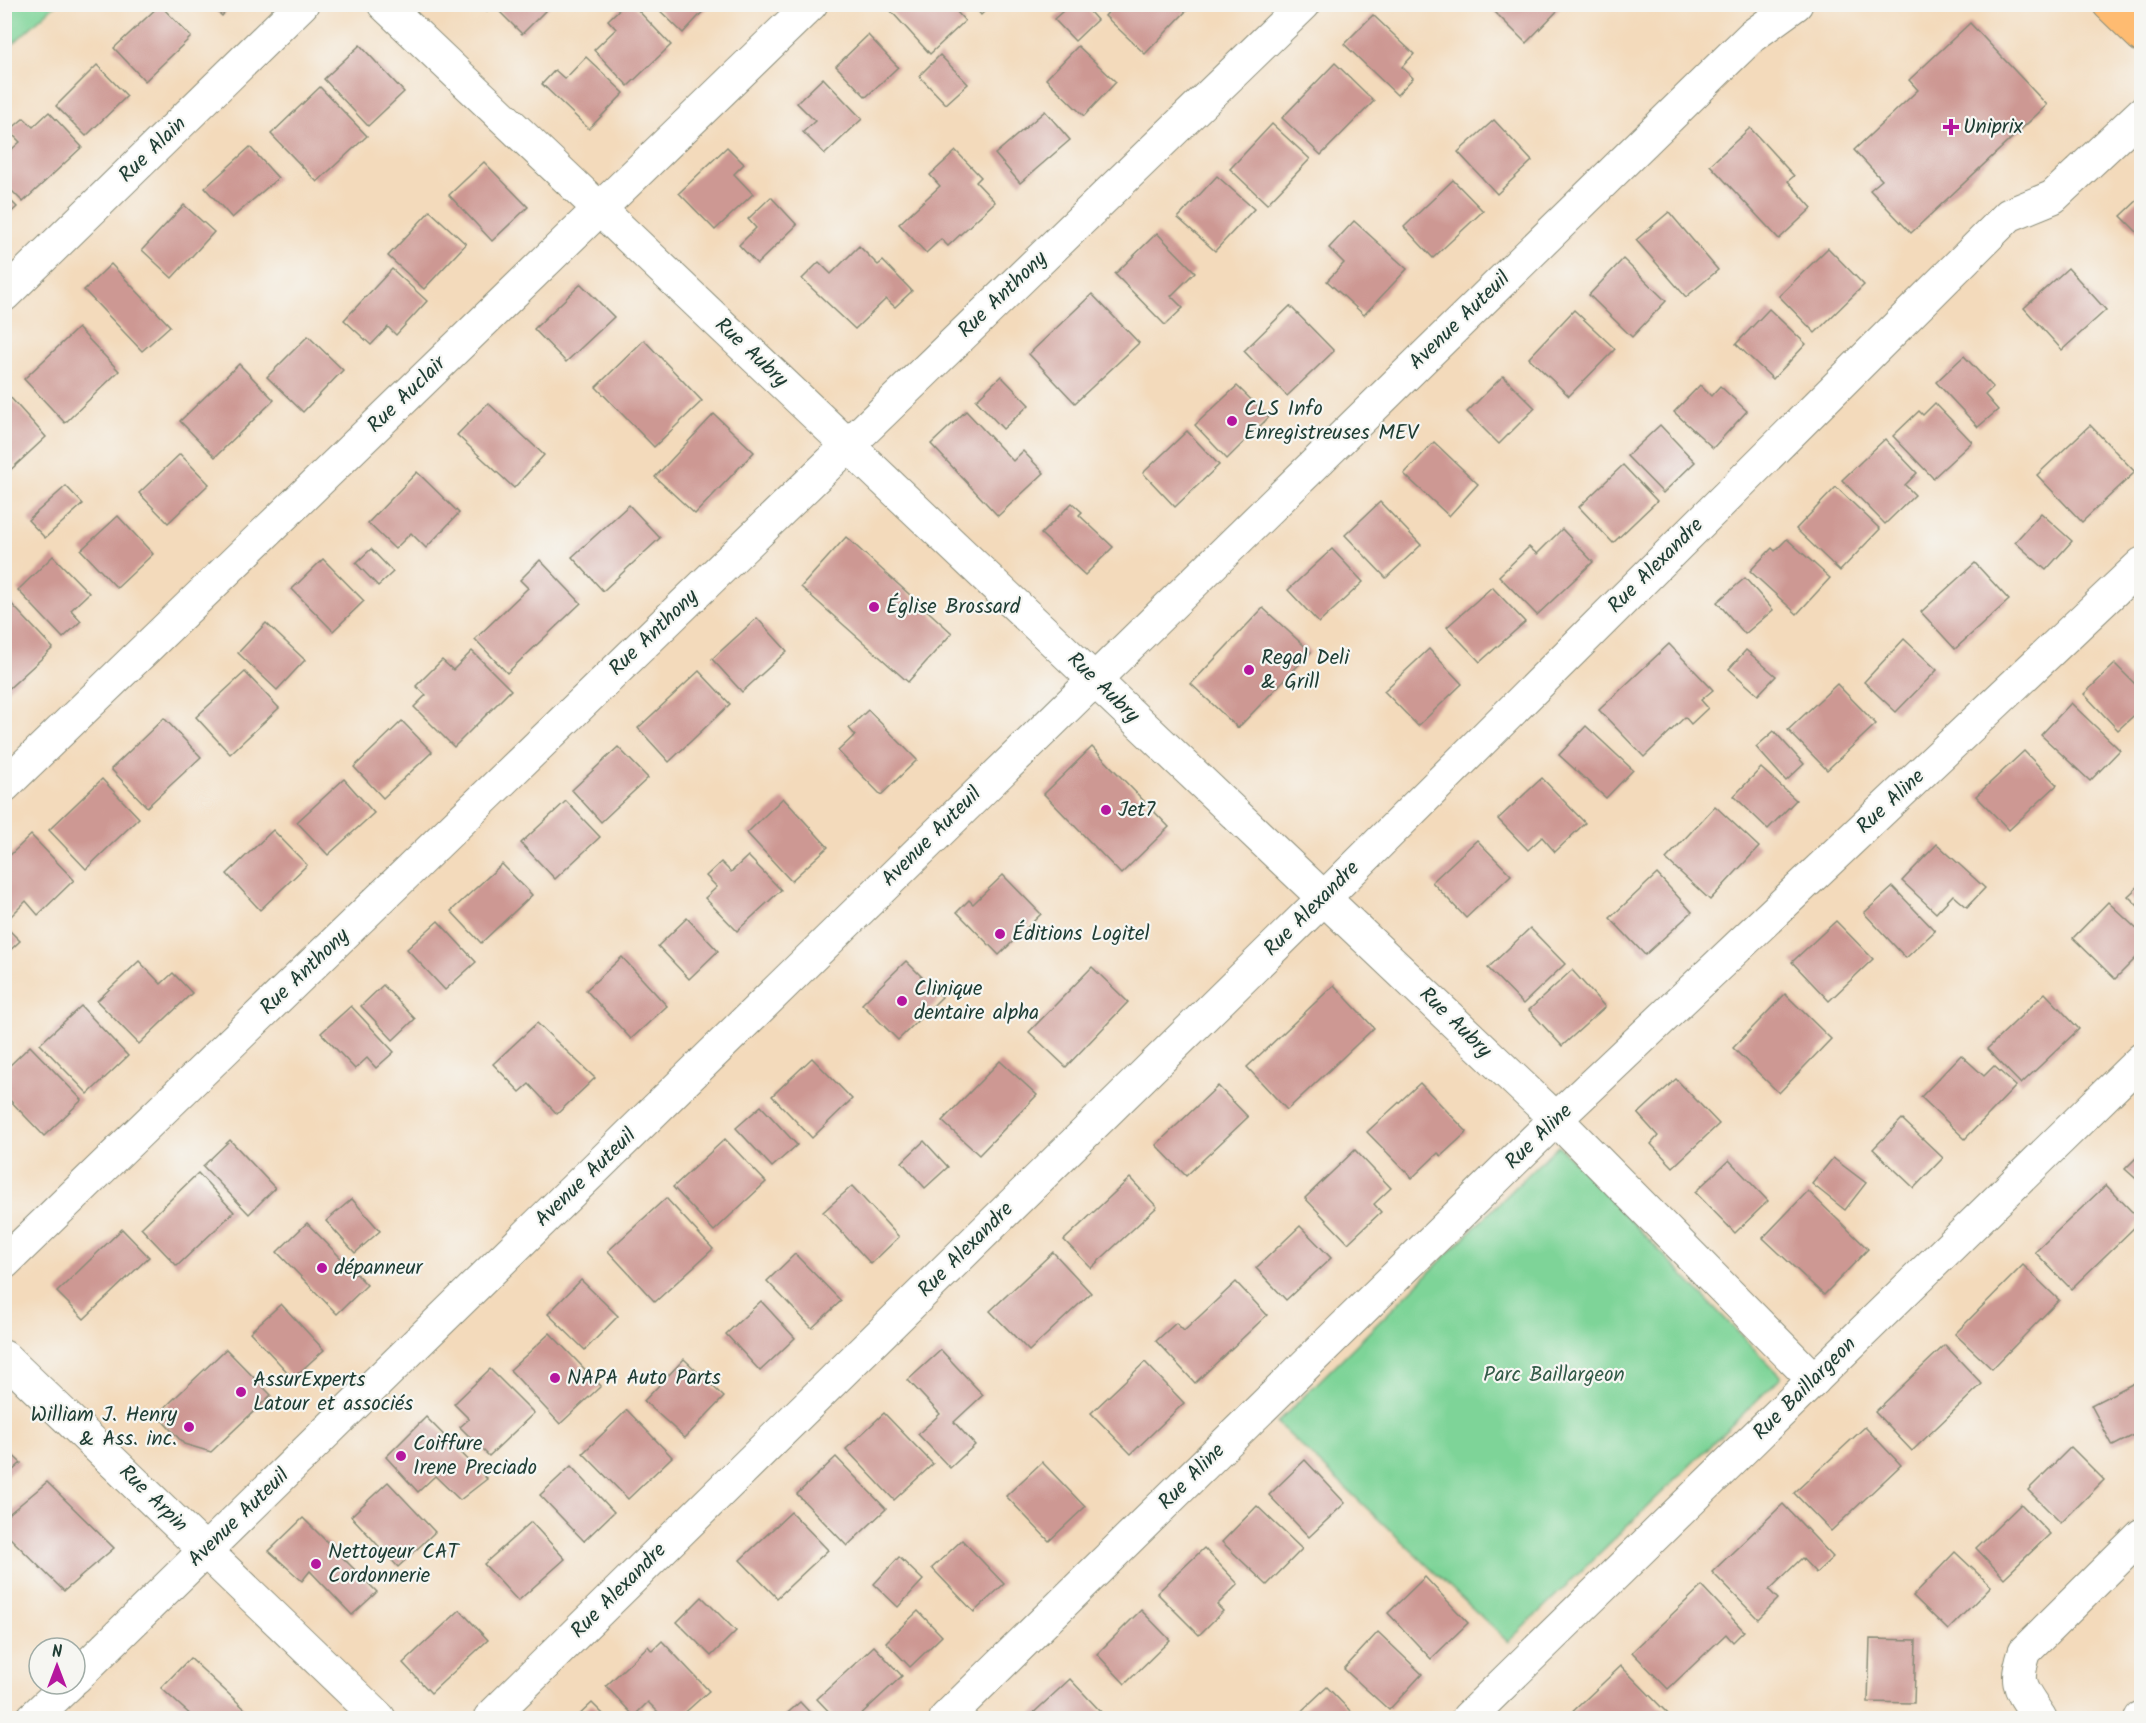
<svg xmlns="http://www.w3.org/2000/svg" width="2146" height="1723" viewBox="0 0 2146 1723" font-family="Kalam,sans-serif">
<style>
.green{fill:#7ed498;stroke:#4e8866;stroke-width:1.5}
.building{fill:#cd9893}
.lines{fill:none;stroke-linecap:round;stroke-linejoin:round}
.minor-casing{stroke:#898c78;stroke-width:35}
.major-casing{stroke:#898c78;stroke-width:35}
.minor{stroke:#fff;stroke-width:33}
.major{stroke:#febb71;stroke-width:33}
.poi-dot{fill:#b5179e;stroke:#f6f6f2;stroke-width:2}
.labels{text-anchor:middle;dominant-baseline:central;stroke-width:4.5;stroke-linejoin:round;paint-order:stroke}
.poi-label{font-size:21px;fill:#1f3d34;stroke:#f6f6f2;text-anchor:start}
.street-label{font-size:21px;fill:#1f3d34;stroke:#f6f6f2}
.park-label{font-size:21px;fill:#325b48;stroke:#f6f6f2}
</style>
<rect width="100%" height="100%" fill="#f6f6f2"/>
<filter id="ink" filterUnits="userSpaceOnUse"><feTurbulence type="fractalNoise" baseFrequency=".0167" numOctaves="2"/><feDisplacementMap in="SourceGraphic" scale="12" xChannelSelector="R" yChannelSelector="G"/><feConvolveMatrix kernelMatrix="1 2 1 2 8 2 1 2 1" color-interpolation-filters="sRGB"/></filter>
<filter id="wash" filterUnits="userSpaceOnUse"><feTurbulence type="fractalNoise" baseFrequency=".008" numOctaves="4" result="noise"/><feDisplacementMap in="SourceGraphic" scale="24" xChannelSelector="R" yChannelSelector="G"/><feGaussianBlur stdDeviation="1.35" result="paint"/><feColorMatrix in="noise" values="0 0 0 0 0 0 0 0 0 0 0 0 0 0 0 0 0 1.4 0 .05"/><feComposite in="paint" operator="in"/></filter>
<g filter="url(#wash)">
<rect width="100%" height="100%" fill="#f3dabb"/>
<g class="green">
<polygon points="5,4 55,4 55,5 5,51"/>
<polygon points="1558,1145 1781,1377 1508,1642 1277,1423"/>
</g>
<g id="blocks">
<g class="building">
<polygon points="209,4 232,4 222,16"/>
<polygon points="481,4 552,4 522,34 493,5 487,11"/>
<polygon points="625,4 632,4 671,45 628,86 594,50 616,29 608,20"/>
<polygon points="653,4 710,4 683,33"/>
<polygon points="896,4 950,4 965,21 930,54 890,10"/>
<polygon points="972,4 992,4 981,15"/>
<polygon points="1071,4 1083,4 1097,20 1075,41 1054,19"/>
<polygon points="1115,4 1189,4 1191,6 1145,54 1105,16"/>
<polygon points="1487,4 1564,4 1526,43"/>
<polygon points="160,5 191,37 145,81 114,48"/>
<polygon points="1373,15 1414,54 1402,67 1413,78 1397,95 1344,44"/>
<polygon points="1970,23 2047,105 1911,233 1870,190 1882,180 1854,150 1918,90 1909,80"/>
<polygon points="868,35 898,67 866,97 836,66"/>
<polygon points="360,45 404,92 368,126 324,79"/>
<polygon points="1078,46 1116,82 1084,116 1046,79"/>
<polygon points="940,55 968,84 946,104 919,76"/>
<polygon points="586,57 624,93 589,129 542,84 555,70 565,79"/>
<polygon points="1335,63 1374,101 1321,155 1282,118"/>
<polygon points="97,65 127,96 86,136 56,106"/>
<polygon points="823,78 862,119 825,154 803,132 815,121 797,103"/>
<polygon points="320,87 367,136 317,182 271,134"/>
<polygon points="1045,111 1070,140 1020,183 995,154"/>
<polygon points="49,112 82,147 23,202 4,183 4,156 20,142 9,131 24,118 33,127"/>
<polygon points="1494,120 1532,161 1497,194 1458,152"/>
<polygon points="1272,124 1310,159 1267,204 1230,169"/>
<polygon points="1750,128 1794,176 1788,181 1812,208 1779,239 1710,165"/>
<polygon points="250,147 278,178 232,218 205,188"/>
<polygon points="727,147 744,164 734,174 753,194 715,230 679,193"/>
<polygon points="956,151 981,177 976,182 995,202 948,246 941,239 926,253 899,224 940,186 930,175"/>
<polygon points="484,162 528,207 492,241 449,195"/>
<polygon points="1217,176 1254,209 1215,251 1178,218"/>
<polygon points="1453,180 1483,211 1433,258 1404,227"/>
<polygon points="4,194 17,207 4,219"/>
<polygon points="2142,196 2142,237 2121,216"/>
<polygon points="771,197 797,225 757,264 739,245 756,228 748,219"/>
<polygon points="184,205 214,232 172,278 142,250"/>
<polygon points="430,211 466,244 424,289 388,256"/>
<polygon points="1669,212 1718,270 1686,297 1636,240"/>
<polygon points="1354,221 1407,269 1364,315 1327,281 1344,263 1329,248"/>
<polygon points="1157,233 1195,272 1171,296 1183,308 1165,325 1115,274"/>
<polygon points="859,246 878,265 883,261 912,291 895,307 886,299 855,329 802,279 819,262 831,274"/>
<polygon points="1828,248 1864,285 1815,333 1779,296"/>
<polygon points="1623,259 1666,301 1632,337 1589,295"/>
<polygon points="111,264 170,326 142,351 84,290"/>
<polygon points="2068,268 2106,310 2062,350 2024,308"/>
<polygon points="392,269 427,301 396,335 388,327 371,345 344,320"/>
<polygon points="581,284 614,317 566,362 534,329"/>
<polygon points="1092,294 1139,343 1075,403 1029,354"/>
<polygon points="1290,306 1334,351 1287,396 1244,351"/>
<polygon points="1769,309 1806,344 1773,379 1736,344"/>
<polygon points="1574,310 1615,349 1569,396 1529,358"/>
<polygon points="78,328 119,371 65,423 24,379"/>
<polygon points="308,336 343,370 303,412 267,377"/>
<polygon points="644,340 702,401 654,447 596,387"/>
<polygon points="1964,356 1993,387 1985,395 1998,410 1978,427 1936,382"/>
<polygon points="239,364 274,400 215,457 180,421"/>
<polygon points="1001,376 1029,405 1003,429 976,400"/>
<polygon points="1503,376 1535,408 1499,444 1467,412"/>
<polygon points="1700,385 1711,396 1720,386 1747,411 1713,448 1674,412"/>
<polygon points="1237,386 1269,417 1227,459 1195,425"/>
<polygon points="10,397 46,437 4,476 4,403"/>
<polygon points="488,403 544,455 514,488 457,435"/>
<polygon points="1935,403 1972,442 1933,478 1893,436 1919,411 1923,415"/>
<polygon points="966,411 1013,461 1023,451 1044,473 998,516 931,444"/>
<polygon points="714,414 754,452 695,514 655,477"/>
<polygon points="1660,425 1695,462 1663,493 1627,456"/>
<polygon points="2090,425 2135,472 2082,522 2037,475"/>
<polygon points="1187,431 1219,465 1175,507 1143,473"/>
<polygon points="1885,439 1917,473 1905,485 1915,495 1885,524 1842,480"/>
<polygon points="1434,442 1478,484 1449,516 1404,474"/>
<polygon points="180,454 209,484 168,523 139,493"/>
<polygon points="1623,465 1657,501 1613,543 1579,507"/>
<polygon points="417,472 459,513 426,548 411,533 395,549 368,523"/>
<polygon points="66,486 83,504 45,538 28,520"/>
<polygon points="1836,487 1880,529 1840,571 1796,529"/>
<polygon points="1380,502 1421,545 1386,578 1345,535"/>
<polygon points="1072,503 1082,512 1079,515 1113,547 1085,575 1041,534"/>
<polygon points="629,505 660,538 603,591 572,557"/>
<polygon points="2041,513 2072,541 2046,570 2015,542"/>
<polygon points="118,516 153,554 117,588 81,550"/>
<polygon points="1562,529 1593,562 1537,615 1499,576 1529,547 1537,554"/>
<polygon points="846,537 952,633 908,682 801,587"/>
<polygon points="1787,539 1830,578 1797,614 1750,571 1772,548 1775,551"/>
<polygon points="371,549 393,572 378,586 356,563"/>
<polygon points="1332,549 1363,582 1319,623 1288,590"/>
<polygon points="53,556 89,593 71,610 81,621 63,638 18,590"/>
<polygon points="323,559 364,601 333,631 292,589"/>
<polygon points="540,560 581,603 507,673 475,639 528,588 520,580"/>
<polygon points="1975,563 2009,600 1955,649 1921,612"/>
<polygon points="1745,578 1773,610 1745,634 1717,602"/>
<polygon points="1492,587 1525,622 1480,662 1447,627"/>
<polygon points="6,598 53,648 4,693 4,599"/>
<polygon points="1263,608 1311,652 1238,728 1191,684"/>
<polygon points="757,618 787,651 742,692 712,659"/>
<polygon points="266,623 305,660 277,690 238,653"/>
<polygon points="1904,639 1937,670 1896,712 1864,682"/>
<polygon points="1669,644 1713,690 1701,700 1708,708 1691,724 1685,717 1644,757 1599,710"/>
<polygon points="1429,649 1462,684 1418,726 1384,691"/>
<polygon points="1746,650 1776,676 1758,695 1729,669"/>
<polygon points="472,651 511,690 454,747 414,707 426,695 416,686 442,660 453,670"/>
<polygon points="2115,664 2142,691 2142,708 2118,730 2084,694"/>
<polygon points="699,671 730,704 669,762 638,728"/>
<polygon points="245,672 279,708 230,754 196,717"/>
<polygon points="1837,684 1876,724 1827,770 1788,730"/>
<polygon points="2071,703 2120,750 2090,781 2041,735"/>
<polygon points="868,710 917,760 881,795 838,751 855,735 849,728"/>
<polygon points="164,718 201,757 147,807 111,769"/>
<polygon points="402,721 432,752 383,798 354,767"/>
<polygon points="1586,726 1633,770 1606,798 1559,755"/>
<polygon points="1774,731 1804,764 1786,781 1756,747"/>
<polygon points="618,747 648,778 601,822 572,790"/>
<polygon points="1092,747 1169,827 1121,874 1044,794"/>
<polygon points="2024,751 2057,785 2009,830 1976,796"/>
<polygon points="1761,768 1796,800 1768,829 1734,796"/>
<polygon points="1542,778 1585,823 1555,852 1542,837 1528,850 1498,819"/>
<polygon points="102,779 139,818 86,869 49,830"/>
<polygon points="344,779 374,813 328,855 297,822"/>
<polygon points="783,798 828,847 791,881 747,833"/>
<polygon points="566,801 600,837 555,879 521,843"/>
<polygon points="1715,806 1759,847 1710,900 1666,859"/>
<polygon points="273,830 307,865 260,910 227,874"/>
<polygon points="31,835 74,880 38,915 26,901 11,916 4,909 4,861"/>
<polygon points="1477,840 1511,875 1466,918 1432,882"/>
<polygon points="1937,844 1985,888 1967,907 1953,895 1936,913 1902,881"/>
<polygon points="748,856 781,890 737,931 705,898 717,887 706,876 721,862 731,872"/>
<polygon points="502,864 532,895 481,943 451,911"/>
<polygon points="1657,874 1692,912 1645,955 1610,918"/>
<polygon points="1003,875 1041,914 999,955 957,912 969,900 973,904"/>
<polygon points="2142,883 2142,910 2128,896"/>
<polygon points="1893,887 1935,931 1906,958 1864,913"/>
<polygon points="2108,902 2142,934 2142,952 2115,979 2073,938"/>
<polygon points="687,918 718,951 689,979 658,946"/>
<polygon points="438,921 476,962 445,990 407,949"/>
<polygon points="1836,921 1873,959 1829,1001 1792,962"/>
<polygon points="4,925 20,941 4,956"/>
<polygon points="1530,928 1565,964 1523,1004 1488,968"/>
<polygon points="622,957 667,1006 631,1039 586,990"/>
<polygon points="139,961 161,984 173,973 192,993 139,1044 97,1001"/>
<polygon points="906,961 942,997 898,1040 862,1004"/>
<polygon points="1092,967 1128,1002 1066,1067 1029,1032"/>
<polygon points="1572,970 1605,1007 1562,1046 1529,1010"/>
<polygon points="383,985 415,1019 393,1040 361,1006"/>
<polygon points="1334,985 1374,1028 1287,1110 1247,1067"/>
<polygon points="2045,993 2079,1029 2021,1084 1987,1049"/>
<polygon points="1785,994 1831,1039 1779,1093 1733,1048"/>
<polygon points="81,1006 128,1056 88,1094 40,1044"/>
<polygon points="351,1006 394,1052 376,1068 367,1058 355,1069 321,1033"/>
<polygon points="537,1023 595,1078 557,1114 529,1084 520,1092 493,1064"/>
<polygon points="30,1046 82,1100 44,1136 4,1094 4,1071"/>
<polygon points="1961,1055 1984,1076 1994,1066 2016,1086 1965,1139 1921,1097"/>
<polygon points="812,1058 852,1099 812,1138 772,1096"/>
<polygon points="1000,1061 1037,1095 979,1155 942,1121"/>
<polygon points="1676,1079 1719,1124 1673,1167 1651,1144 1658,1136 1638,1114"/>
<polygon points="1420,1083 1467,1132 1441,1156 1438,1153 1412,1178 1367,1132"/>
<polygon points="1218,1086 1248,1117 1186,1176 1156,1145"/>
<polygon points="761,1106 797,1145 772,1167 736,1128"/>
<polygon points="1902,1119 1943,1158 1914,1188 1873,1149"/>
<polygon points="725,1139 766,1182 714,1231 673,1187"/>
<polygon points="230,1140 275,1188 249,1214 203,1166"/>
<polygon points="924,1141 948,1167 925,1188 902,1162"/>
<polygon points="1355,1150 1391,1188 1374,1204 1381,1212 1348,1243 1305,1198"/>
<polygon points="2142,1152 2142,1184 2125,1169"/>
<polygon points="1833,1158 1866,1183 1845,1210 1812,1184"/>
<polygon points="1729,1160 1768,1201 1735,1233 1695,1192"/>
<polygon points="198,1173 234,1212 177,1266 141,1228"/>
<polygon points="1130,1178 1157,1207 1091,1268 1064,1240"/>
<polygon points="2106,1185 2141,1221 2071,1289 2035,1252"/>
<polygon points="852,1186 899,1237 871,1264 823,1212"/>
<polygon points="1808,1191 1868,1249 1824,1295 1763,1238"/>
<polygon points="666,1198 713,1249 655,1302 608,1251"/>
<polygon points="352,1199 380,1231 355,1253 326,1221"/>
<polygon points="307,1223 367,1285 337,1314 277,1252"/>
<polygon points="1300,1226 1331,1258 1286,1300 1256,1268"/>
<polygon points="122,1229 149,1257 84,1319 57,1292"/>
<polygon points="1053,1252 1091,1293 1029,1351 990,1311"/>
<polygon points="795,1254 841,1301 812,1328 767,1281"/>
<polygon points="2023,1265 2059,1300 1992,1369 1955,1334"/>
<polygon points="581,1280 618,1316 585,1350 548,1314"/>
<polygon points="1236,1282 1267,1315 1195,1383 1156,1341 1176,1323 1184,1331"/>
<polygon points="761,1301 795,1338 760,1371 726,1334"/>
<polygon points="281,1304 324,1350 293,1378 250,1332"/>
<polygon points="550,1333 601,1386 560,1424 510,1370"/>
<polygon points="1945,1345 1982,1384 1912,1451 1875,1412"/>
<polygon points="226,1349 271,1395 211,1452 184,1444 157,1415"/>
<polygon points="941,1350 983,1395 954,1422 975,1445 950,1468 918,1434 940,1414 908,1380"/>
<polygon points="684,1359 724,1397 685,1438 644,1401"/>
<polygon points="1145,1362 1184,1403 1131,1454 1091,1413"/>
<polygon points="490,1369 534,1413 489,1456 460,1427 469,1419 454,1404"/>
<polygon points="2142,1379 2142,1431 2113,1446 2091,1405"/>
<polygon points="627,1410 672,1457 628,1499 583,1453"/>
<polygon points="884,1413 933,1464 894,1500 846,1449"/>
<polygon points="426,1417 487,1479 460,1500 435,1476 418,1492 386,1457"/>
<polygon points="1865,1427 1901,1465 1831,1531 1794,1493"/>
<polygon points="4,1447 21,1463 4,1478"/>
<polygon points="2071,1447 2104,1480 2061,1523 2028,1490"/>
<polygon points="836,1457 886,1509 847,1546 797,1494"/>
<polygon points="1305,1460 1345,1503 1309,1537 1269,1495"/>
<polygon points="1042,1462 1085,1507 1049,1541 1006,1496"/>
<polygon points="571,1466 614,1512 584,1541 540,1495"/>
<polygon points="47,1482 114,1548 64,1591 4,1532 4,1518"/>
<polygon points="388,1482 435,1532 398,1567 351,1516"/>
<polygon points="1783,1504 1833,1557 1816,1573 1802,1558 1769,1590 1778,1599 1758,1619 1712,1572"/>
<polygon points="2021,1504 2050,1534 2004,1578 1976,1548"/>
<polygon points="1257,1506 1302,1549 1267,1585 1222,1542"/>
<polygon points="791,1512 828,1550 777,1598 740,1560"/>
<polygon points="303,1518 377,1592 352,1615 310,1571 302,1581 269,1551"/>
<polygon points="531,1522 565,1559 518,1601 484,1564"/>
<polygon points="962,1540 1004,1584 974,1612 932,1568"/>
<polygon points="1204,1548 1238,1584 1217,1605 1223,1611 1199,1635 1157,1593"/>
<polygon points="1955,1552 1991,1586 1948,1630 1913,1596"/>
<polygon points="899,1557 923,1580 898,1607 874,1584"/>
<polygon points="1425,1577 1468,1623 1431,1659 1388,1613"/>
<polygon points="1702,1586 1744,1631 1733,1642 1726,1634 1668,1689 1632,1652"/>
<polygon points="702,1597 736,1631 711,1656 677,1622"/>
<polygon points="460,1610 488,1640 431,1693 403,1663"/>
<polygon points="1141,1610 1170,1640 1125,1684 1097,1654"/>
<polygon points="918,1611 942,1636 910,1667 886,1642"/>
<polygon points="1378,1632 1422,1674 1389,1710 1344,1669"/>
<polygon points="1870,1639 1916,1640 1914,1703 1868,1702"/>
<polygon points="662,1641 709,1691 679,1718 664,1718 648,1702 634,1716 606,1686 648,1646 652,1651"/>
<polygon points="874,1646 902,1676 857,1718 835,1718 817,1699"/>
<polygon points="190,1658 247,1711 240,1718 194,1718 161,1688"/>
<polygon points="1621,1666 1669,1715 1665,1718 1566,1718"/>
<polygon points="1070,1679 1102,1713 1096,1718 1028,1718"/>
<polygon points="1327,1687 1357,1718 1294,1718"/>
<polygon points="800,1702 815,1718 782,1718"/>
<polygon points="592,1703 607,1718 576,1718"/>
</g>
</g>
</g>
<g filter="url(#ink)">
<use href="#blocks" fill-opacity="0" stroke="#898c78" stroke-width="1.5"/>
<g class="lines">
<g class="minor-casing">
<g id="minor">
<polyline points="384,4 1556,1119 1814,1380"/>
<polyline points="4,295 302,4"/>
<polyline points="4,786 811,4"/>
<polyline points="4,1263 1304,4"/>
<polyline points="4,1357 379,1718"/>
<polyline points="75,1678 1752,36 1796,4"/>
<polyline points="33,1718 69,1684"/>
<polyline points="490,1718 1324,898 2009,215 2053,197 2142,113"/>
<polyline points="946,1718 1556,1119 2142,564"/>
<polyline points="1468,1718 2142,1059"/>
<path d="M 2040,1718 C 2021,1689 2013,1686 2025,1651 L 2142,1535"/>
<polyline points="2141,1718 2142,1718"/>
</g>
</g>
<g class="major-casing">
<polyline id="major" points="2109,4 2142,36"/>
</g>
<use href="#minor" class="minor"/>
<use href="#major" class="major"/>
</g>
</g>
<g class="poi-dot">
<path d="M1948 118h6v6h6v6h-6v6h-6v-6h-6v-6h6z"/>
<circle cx="1232" cy="421" r="6"/>
<circle cx="874" cy="607" r="6"/>
<circle cx="1249" cy="670" r="6"/>
<circle cx="1106" cy="810" r="6"/>
<circle cx="1000" cy="934" r="6"/>
<circle cx="902" cy="1001" r="6"/>
<circle cx="322" cy="1268" r="6"/>
<circle cx="555" cy="1378" r="6"/>
<circle cx="241" cy="1392" r="6"/>
<circle cx="189" cy="1427" r="6"/>
<circle cx="401" cy="1456" r="6"/>
<circle cx="316" cy="1564" r="6"/>
</g>
<g class="labels">
<g class="poi-label">
<text x="1963" y="127">Uniprix</text>
<text x="1244" y="409">CLS Info<tspan x="1244" dy="24">Enregistreuses MEV</tspan></text>
<text x="886" y="607">Église Brossard</text>
<text x="1261" y="658">Regal Deli<tspan x="1261" dy="24">&amp; Grill</tspan></text>
<text x="1118" y="810">Jet7</text>
<text x="1012" y="934">Éditions Logitel</text>
<text x="914" y="989">Clinique<tspan x="914" dy="24">dentaire alpha</tspan></text>
<text x="334" y="1268">dépanneur</text>
<text x="567" y="1378">NAPA Auto Parts</text>
<text x="253" y="1380">AssurExperts<tspan x="253" dy="24">Latour et associés</tspan></text>
<text x="177" y="1415" text-anchor="end">William J. Henry<tspan x="177" dy="24">&amp; Ass. inc.</tspan></text>
<text x="413" y="1444">Coiffure<tspan x="413" dy="24">Irene Preciado</tspan></text>
<text x="328" y="1552">Nettoyeur CAT<tspan x="328" dy="24">Cordonnerie</tspan></text>
</g>
<g class="street-label">
<text transform="translate(153 150) rotate(-44)">Rue Alain</text>
<text transform="translate(1003 295) rotate(-44)">Rue Anthony</text>
<text transform="translate(1460 321) rotate(-44)">Avenue Auteuil</text>
<text transform="translate(751 353) rotate(43)">Rue Aubry</text>
<text transform="translate(407 395) rotate(-44)">Rue Auclair</text>
<text transform="translate(1656 566) rotate(-45)">Rue Alexandre</text>
<text transform="translate(654 633) rotate(-44)">Rue Anthony</text>
<text transform="translate(1103 688) rotate(44)">Rue Aubry</text>
<text transform="translate(1891 802) rotate(-43)">Rue Aline</text>
<text transform="translate(932 837) rotate(-45)">Avenue Auteuil</text>
<text transform="translate(1312 909) rotate(-45)">Rue Alexandre</text>
<text transform="translate(305 972) rotate(-44)">Rue Anthony</text>
<text transform="translate(1455 1023) rotate(44)">Rue Aubry</text>
<text transform="translate(1539 1137) rotate(-44)">Rue Aline</text>
<text transform="translate(586 1178) rotate(-44)">Avenue Auteuil</text>
<text transform="translate(966 1250) rotate(-45)">Rue Alexandre</text>
<text transform="translate(1805 1389) rotate(-45)">Rue Baillargeon</text>
<text transform="translate(1192 1477) rotate(-45)">Rue Aline</text>
<text transform="translate(153 1499) rotate(44)">Rue Arpin</text>
<text transform="translate(239 1518) rotate(-44)">Avenue Auteuil</text>
<text transform="translate(619 1591) rotate(-45)">Rue Alexandre</text>
</g>
<g class="park-label">
<text x="1554" y="1375">Parc Baillargeon</text>
</g>
</g>
<rect width="2146" height="1723" fill="none" stroke="#f6f6f2" stroke-width="24"/>
<g transform="translate(57 1666)"><circle r="28" fill="#f6f6f2" stroke="#a0aca6" stroke-width="1.5"/>
<path d="M0-4.5L10 22L0 15L-10 22Z" fill="#b5179e"/>
<text y="-9" font-size="16" font-weight="bold" text-anchor="middle" fill="#1f3d34">N</text>
</g>
</svg>
